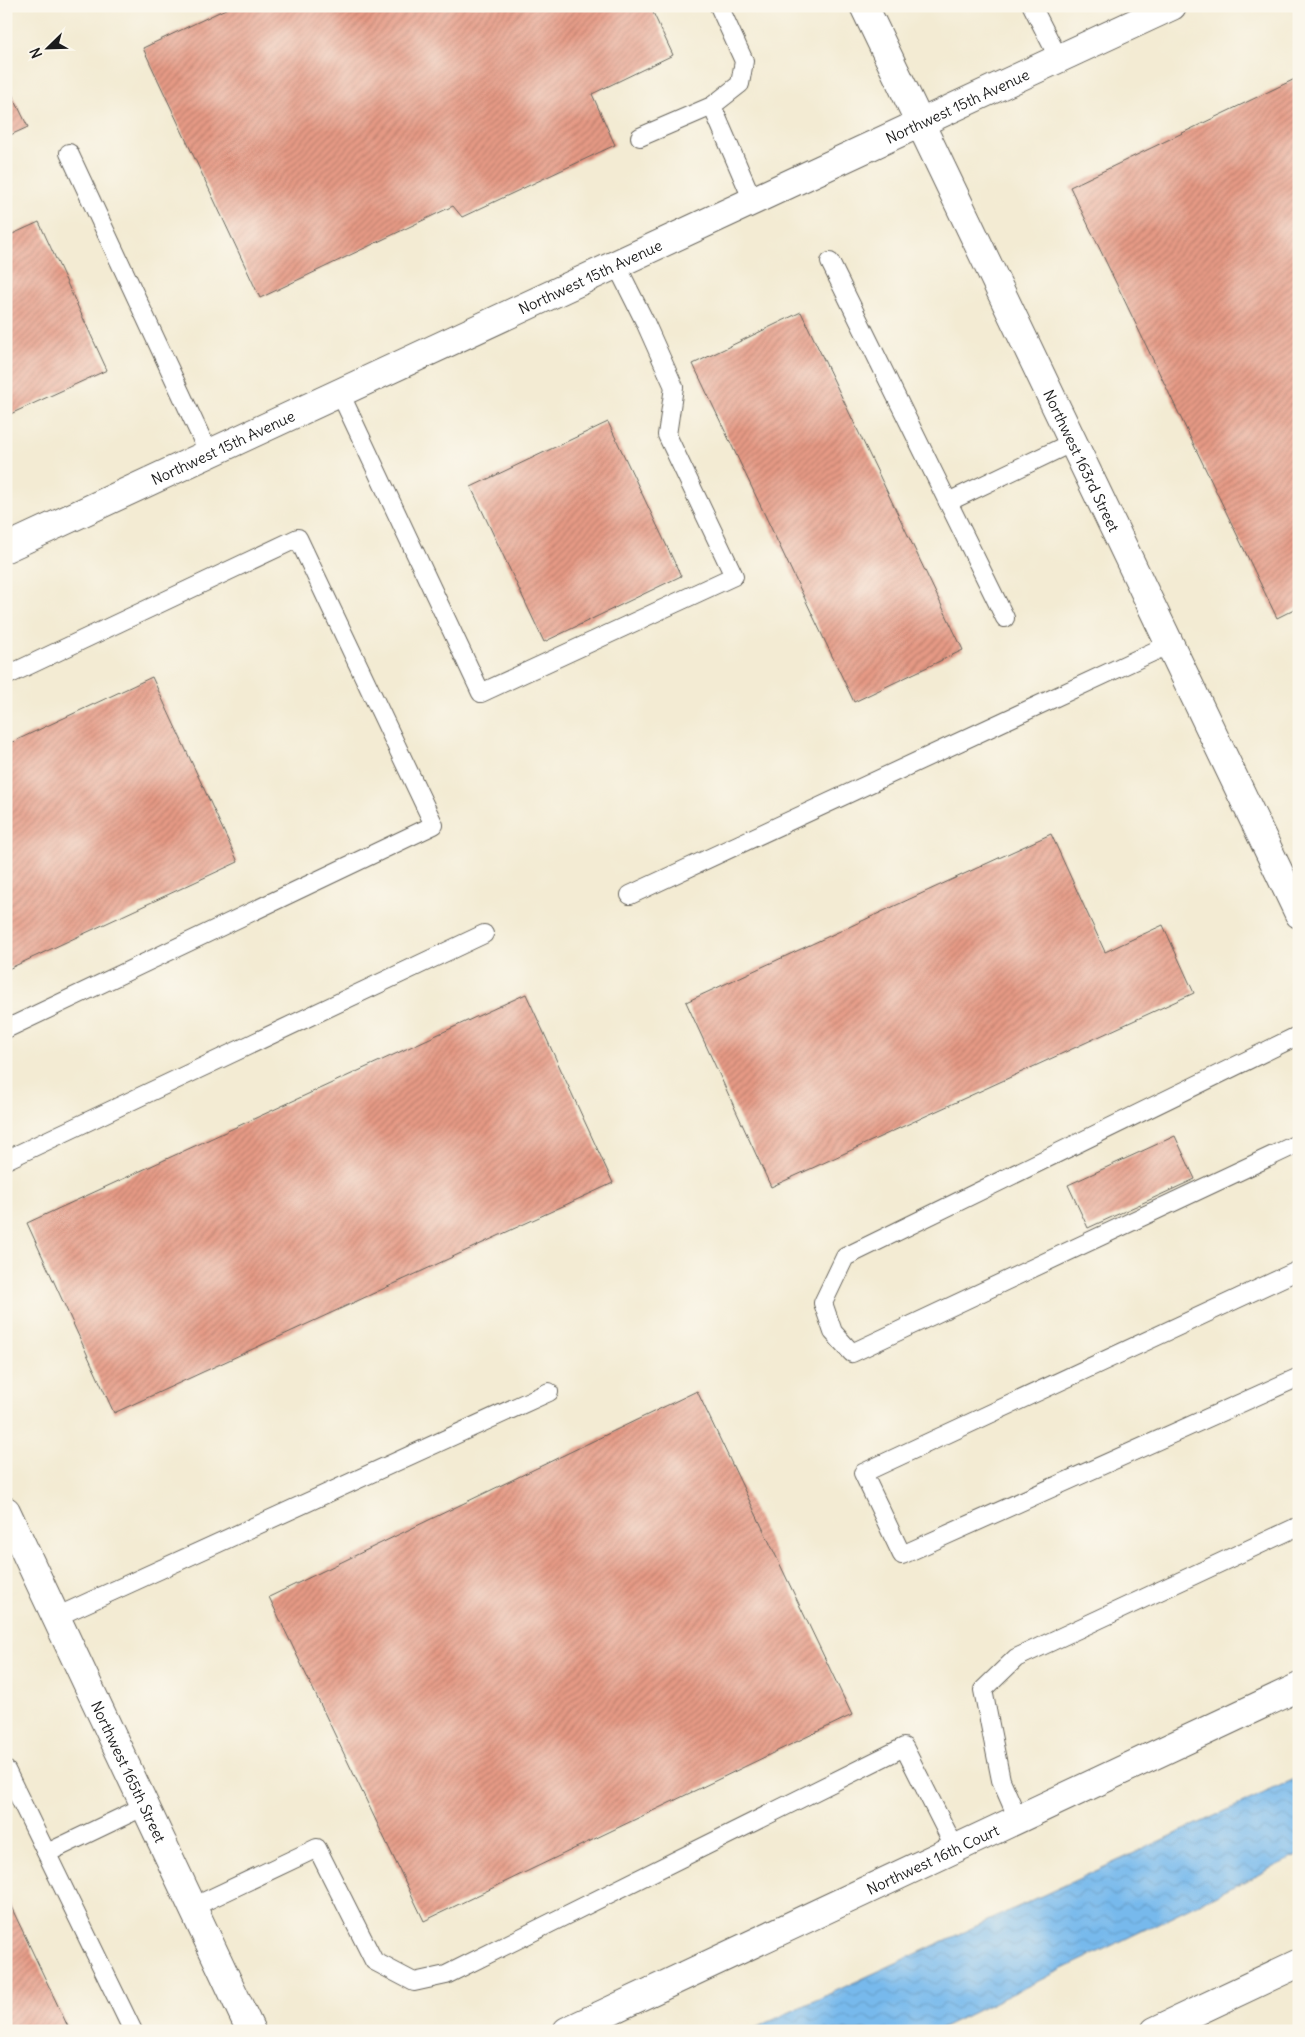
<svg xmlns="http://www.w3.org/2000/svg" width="1305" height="2037" viewBox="0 0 1305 2037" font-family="Delius,sans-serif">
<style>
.water{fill:url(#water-waves);stroke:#4a6a84}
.building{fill:url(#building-hatch)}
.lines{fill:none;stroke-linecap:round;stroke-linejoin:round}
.lane-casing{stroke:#67645c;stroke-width:20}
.street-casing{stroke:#67645c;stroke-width:30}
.secondary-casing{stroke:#67645c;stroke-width:30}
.lane{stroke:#fff;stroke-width:18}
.street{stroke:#fff;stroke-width:28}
.secondary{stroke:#fff;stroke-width:28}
.labels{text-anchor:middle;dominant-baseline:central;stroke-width:4;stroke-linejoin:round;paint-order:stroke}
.street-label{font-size:15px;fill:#1c1c1c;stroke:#fbf7ec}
</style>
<defs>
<pattern id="water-waves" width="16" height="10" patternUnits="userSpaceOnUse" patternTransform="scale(1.25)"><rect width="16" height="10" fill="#77b9ec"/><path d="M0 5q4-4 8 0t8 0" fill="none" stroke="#669eca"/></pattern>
<pattern id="building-hatch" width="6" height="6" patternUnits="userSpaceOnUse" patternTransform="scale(1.25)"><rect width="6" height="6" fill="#e69a85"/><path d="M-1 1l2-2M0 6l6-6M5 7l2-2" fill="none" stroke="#ba7d6c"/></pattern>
</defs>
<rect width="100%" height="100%" fill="#fbf7ec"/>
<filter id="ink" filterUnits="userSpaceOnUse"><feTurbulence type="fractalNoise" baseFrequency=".02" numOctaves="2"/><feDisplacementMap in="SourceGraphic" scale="10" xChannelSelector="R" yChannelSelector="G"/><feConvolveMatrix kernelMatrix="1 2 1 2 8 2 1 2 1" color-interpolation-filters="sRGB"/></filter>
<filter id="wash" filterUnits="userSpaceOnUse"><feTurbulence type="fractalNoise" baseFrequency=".0096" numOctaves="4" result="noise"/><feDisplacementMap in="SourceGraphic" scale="20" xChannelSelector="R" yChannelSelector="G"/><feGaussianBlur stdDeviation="1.12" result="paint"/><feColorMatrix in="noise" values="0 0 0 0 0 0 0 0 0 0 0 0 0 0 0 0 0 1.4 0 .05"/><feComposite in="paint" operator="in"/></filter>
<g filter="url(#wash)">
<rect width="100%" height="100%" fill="#f3ebd3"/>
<polygon class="water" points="1299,1777 1299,1855 935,2031 749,2031"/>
<g id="blocks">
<g class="building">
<polygon points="232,6 650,6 673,55 592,94 615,145 462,217 453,206 260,298 143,48"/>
<polygon points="1299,77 1299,607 1277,618 1070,187"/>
<polygon points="6,82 28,127 6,137"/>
<polygon points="39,222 107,370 6,416 6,237"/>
<polygon points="801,312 963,650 854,702 693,364"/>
<polygon points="608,422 681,576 544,642 471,487"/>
<polygon points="152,677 238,862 6,970 6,745"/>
<polygon points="1051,834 1105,952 1163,925 1194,993 771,1187 686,1002"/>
<polygon points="526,994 613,1183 114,1413 27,1223"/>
<polygon points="1175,1136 1195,1179 1088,1228 1068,1185"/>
<polygon points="697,1391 852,1715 424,1921 269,1597"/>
<polygon points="6,1896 70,2031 6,2031"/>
</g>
</g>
</g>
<g filter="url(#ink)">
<use href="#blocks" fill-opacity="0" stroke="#67645c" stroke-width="1"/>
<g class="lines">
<g class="lane-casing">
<g id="lane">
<polyline points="1032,6 1059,59"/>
<polyline points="712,106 753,201"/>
<polyline points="640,137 712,106 740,84 744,61 719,6"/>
<polyline points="69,153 209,454"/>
<polyline points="830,262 1005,618"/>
<polyline points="340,393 481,693 734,576 667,435 674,387 645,322 616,264"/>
<polyline points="948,502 1073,442"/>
<polyline points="6,676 298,538 434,825 6,1029"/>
<polyline points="630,895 1170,644"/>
<polyline points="1299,1035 845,1257 823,1303 833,1332 852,1353 1299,1143"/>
<polyline points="6,1160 484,934"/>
<polyline points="1299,1270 863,1473 902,1555 1299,1377"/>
<polyline points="56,1617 549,1392"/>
<polyline points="6,1770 133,2031"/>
<polyline points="1018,1819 1001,1780 983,1690 1016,1658 1299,1526"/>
<polyline points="47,1853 145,1806"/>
<polyline points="193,1907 317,1848 374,1961 414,1982 446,1975 904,1747 955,1848"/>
</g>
</g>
<g class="street-casing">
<g id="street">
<path id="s1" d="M 864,6 L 1299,914"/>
<path id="s2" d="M 6,548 L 1172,6"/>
<path id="s3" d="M 6,1511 L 251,2031"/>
</g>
</g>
<g class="secondary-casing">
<g id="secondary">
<path id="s4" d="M 567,2031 L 1299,1687"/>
<polyline points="1155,2031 1299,1963"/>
</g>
</g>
<use href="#lane" class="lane"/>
<use href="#street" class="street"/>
<use href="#secondary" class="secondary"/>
</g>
</g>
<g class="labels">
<g class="street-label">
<text stroke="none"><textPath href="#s2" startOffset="1049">Northwest 15th Avenue</textPath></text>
<text stroke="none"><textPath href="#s2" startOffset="644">Northwest 15th Avenue</textPath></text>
<text stroke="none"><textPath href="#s2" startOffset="239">Northwest 15th Avenue</textPath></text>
<text stroke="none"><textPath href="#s1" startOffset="504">Northwest 163rd Street</textPath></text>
<text stroke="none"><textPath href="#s3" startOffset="288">Northwest 165th Street</textPath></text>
<text stroke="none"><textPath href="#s4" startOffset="404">Northwest 16th Court</textPath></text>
</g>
</g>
<rect width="1305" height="2037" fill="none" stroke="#fbf7ec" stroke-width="25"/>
<g transform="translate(48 48) rotate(247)" stroke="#fbf7ec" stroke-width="4" paint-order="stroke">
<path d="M0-4L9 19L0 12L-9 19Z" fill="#1c1c1c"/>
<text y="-8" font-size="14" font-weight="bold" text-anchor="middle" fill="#1c1c1c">N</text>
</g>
</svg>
